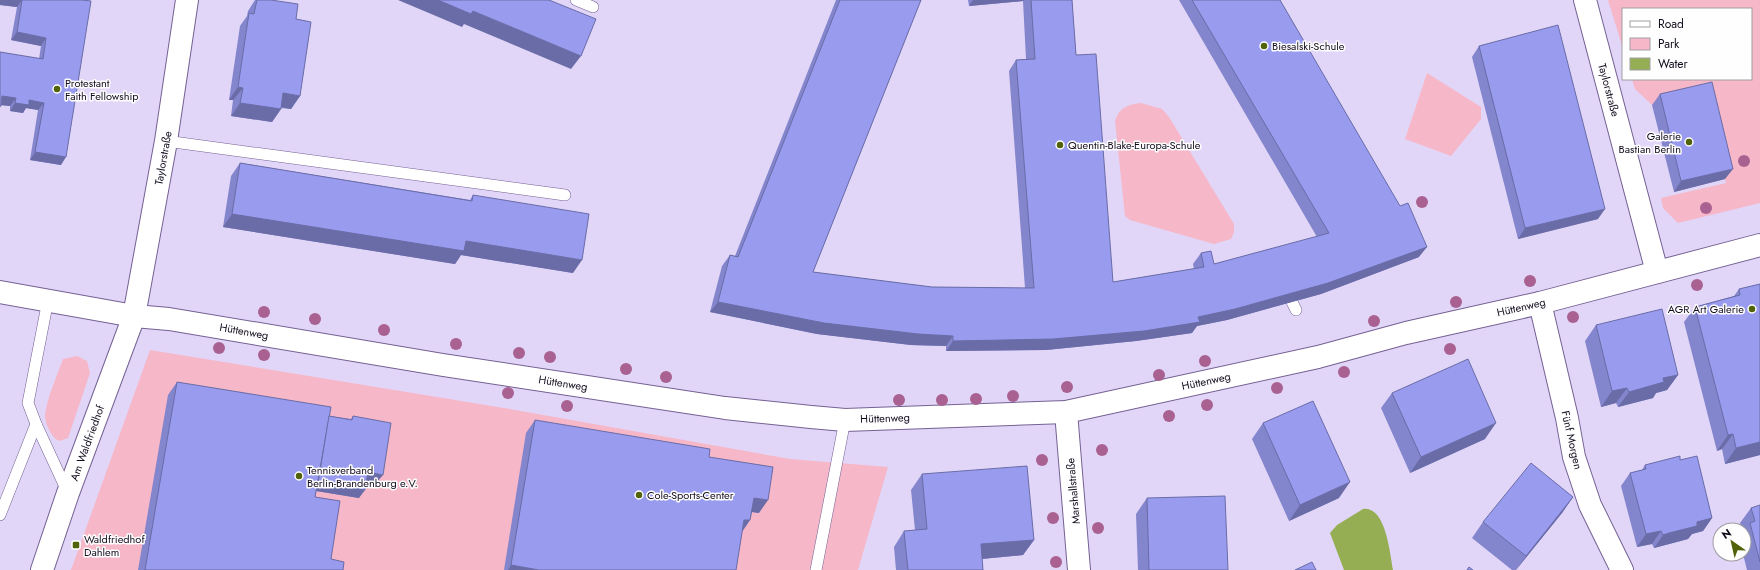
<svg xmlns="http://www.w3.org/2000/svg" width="1760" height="570" viewBox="0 0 1760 570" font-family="Jost,sans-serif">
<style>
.green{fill:#f6b7c8}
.water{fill:#96ae53}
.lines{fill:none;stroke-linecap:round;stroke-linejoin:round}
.service-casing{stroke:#746193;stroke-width:12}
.minor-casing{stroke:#746193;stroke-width:24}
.secondary-casing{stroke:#746193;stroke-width:24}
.service{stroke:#fff;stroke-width:11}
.minor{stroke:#fff;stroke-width:22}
.secondary{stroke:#fff;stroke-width:22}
.tree{fill:#a86190}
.wall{fill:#8385cd}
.shaded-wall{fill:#6a6ca7}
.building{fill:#989bee;stroke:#6a6ca7}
.poi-dot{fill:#51630a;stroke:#fefefe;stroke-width:1.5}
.labels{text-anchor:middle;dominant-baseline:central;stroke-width:3;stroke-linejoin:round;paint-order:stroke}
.poi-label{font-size:11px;fill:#120b1d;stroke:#fefefe;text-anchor:start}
.street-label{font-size:11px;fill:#120b1d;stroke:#fefefe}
</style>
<rect width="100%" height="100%" fill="#e2d6f8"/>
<g class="green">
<polygon points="1608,0 1760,0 1760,203 1678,223 1663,208 1661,198 1726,183 1704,93 1652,105 1635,89 1632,79 1751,79 1751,9 1623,9 1623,49"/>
<polygon points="1427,73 1481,107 1481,119 1451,156 1405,139"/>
<path d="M 1141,103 L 1162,109 L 1169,117 L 1234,224 L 1234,232 L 1231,239 L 1214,244 L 1130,220 L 1125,216 L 1115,121 C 1119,108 1128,104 1141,103 Z"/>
<polygon points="150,350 504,408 790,459 888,467 858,570 71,570"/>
<path d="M 77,356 L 87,361 L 90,373 L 68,438 L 59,441 C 52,438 45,424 45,415 C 47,398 57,376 63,359 Z"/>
</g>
<path class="water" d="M 1363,509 C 1386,506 1390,554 1393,570 L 1344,570 L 1330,533 L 1337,525 Z"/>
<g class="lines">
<g class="service-casing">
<g id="service">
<polyline points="576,0 593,7"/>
<polyline points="166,141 565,195"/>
<polyline points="48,300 28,403 36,424 67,491"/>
<polyline points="1292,302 1296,310"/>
<polyline points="0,515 36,424"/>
<polyline points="816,570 845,420"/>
</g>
</g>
<g class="minor-casing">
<g id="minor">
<polyline points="1585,0 1657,272"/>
<polyline points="1540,303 1567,418 1574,457 1590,505 1622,570"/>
<polyline points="1066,412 1079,570"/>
<polyline points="42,570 68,493 134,316 166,141 187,0"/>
</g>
</g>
<g class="secondary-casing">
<polyline id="secondary" points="0,292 134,316 169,319 443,365 725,408 811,417 845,420 1066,412 1318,357 1406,333 1540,303 1760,245"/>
</g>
<use href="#service" class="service"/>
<use href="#minor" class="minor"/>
<use href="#secondary" class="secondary"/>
</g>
<g class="tree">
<circle cx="1744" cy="161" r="6"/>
<circle cx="1422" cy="202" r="6"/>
<circle cx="1706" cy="208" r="6"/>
<circle cx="1530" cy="281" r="6"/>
<circle cx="1697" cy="285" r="6"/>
<circle cx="1456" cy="302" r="6"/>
<circle cx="264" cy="312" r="6"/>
<circle cx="1573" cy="317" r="6"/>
<circle cx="315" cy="319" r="6"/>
<circle cx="1374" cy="321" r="6"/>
<circle cx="384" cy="330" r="6"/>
<circle cx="456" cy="344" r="6"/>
<circle cx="219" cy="348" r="6"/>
<circle cx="1450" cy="349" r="6"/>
<circle cx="519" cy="353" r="6"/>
<circle cx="264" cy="355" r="6"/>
<circle cx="550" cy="357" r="6"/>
<circle cx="1205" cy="361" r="6"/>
<circle cx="626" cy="369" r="6"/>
<circle cx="1344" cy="372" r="6"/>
<circle cx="1159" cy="375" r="6"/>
<circle cx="666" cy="377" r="6"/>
<circle cx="1067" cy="387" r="6"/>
<circle cx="1277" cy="388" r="6"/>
<circle cx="508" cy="393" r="6"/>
<circle cx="1013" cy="396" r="6"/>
<circle cx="976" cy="399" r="6"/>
<circle cx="899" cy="400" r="6"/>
<circle cx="942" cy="400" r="6"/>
<circle cx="1207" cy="405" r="6"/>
<circle cx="567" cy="406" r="6"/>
<circle cx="1169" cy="416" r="6"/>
<circle cx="1102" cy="450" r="6"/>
<circle cx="1042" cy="460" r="6"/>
<circle cx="1053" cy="518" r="6"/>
<circle cx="1098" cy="528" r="6"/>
<circle cx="1056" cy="562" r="6"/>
</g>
<g class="wall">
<polygon points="0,0 82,0 61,165 30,160 38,110 26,108 23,113 10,111 10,106 1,105 0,108 0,52 39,59 41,46 11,40 17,7 0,5"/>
<polygon points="255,0 271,0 296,19 300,96 291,109 281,108 281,109 272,122 231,116 233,100 229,100 240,26 247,16 248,11"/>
<polygon points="836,0 921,0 813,272 932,287 1025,288 1009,71 1016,60 1026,59 1023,1 969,6 968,0 1072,0 1076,55 1113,282 1194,269 1193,264 1201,253 1214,264 1317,237 1179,0 1280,0 1419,257 1321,294 1227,320 1197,326 1192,333 1136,341 1046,350 946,351 946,346 911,345 817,334 710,312 722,266 730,255 735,256"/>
<polygon points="1479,46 1598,219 1518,239 1472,57"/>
<polygon points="1660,94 1725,179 1674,192 1652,105"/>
<polygon points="240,163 470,200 473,195 573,273 461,255 455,264 223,227 231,176"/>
<polygon points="1760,284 1760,455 1725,464 1722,449 1717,451 1684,322 1695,307 1734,296 1739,289"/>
<polygon points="1596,325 1678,375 1667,390 1656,393 1653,398 1618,407 1616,403 1601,407 1585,341"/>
<polygon points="177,382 329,416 351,419 353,416 377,482 366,481 359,498 316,491 315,497 331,559 343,570 138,570 168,395"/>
<polygon points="1392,393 1485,439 1410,473 1381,408"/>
<polygon points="535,420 709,457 759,513 752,512 750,520 742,532 736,570 504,570 526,433"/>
<polygon points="1263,423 1339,498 1289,521 1252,439"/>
<polygon points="1680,460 1712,518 1703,531 1692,534 1688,539 1654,548 1652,544 1637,547 1621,486 1630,473 1642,470 1645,465"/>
<polygon points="922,474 1034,540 1023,555 982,559 983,570 896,570 894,547 904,531 915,530 911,490"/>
<polygon points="1573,497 1562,513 1516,570 1512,570 1472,538 1483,522"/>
<polygon points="1147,498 1228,570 1138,570 1136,514"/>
<polygon points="1760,506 1760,570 1747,570 1743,554 1744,554 1744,530 1742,530 1740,523 1751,508"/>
</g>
<g class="shaded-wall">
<polygon points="0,0 22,0 17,7 0,5"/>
<polygon points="398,0 438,0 473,11 581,56 571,69 464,24 462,27"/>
<polygon points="973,0 1024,0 1023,1 969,6"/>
<polygon points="17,32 46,38 41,46 11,40"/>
<polygon points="238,87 243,88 233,100 229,100"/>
<polygon points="283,93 300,96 291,109 274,106"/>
<polygon points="2,96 16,98 10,106 0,105"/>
<polygon points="29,100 44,103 38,110 26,108 23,113 10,111 15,103"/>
<polygon points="240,103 281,109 272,122 231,116"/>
<polygon points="35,152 66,157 61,165 30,160"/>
<polygon points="1733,169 1725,179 1674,192 1681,181"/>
<polygon points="1605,209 1598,219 1518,239 1525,228"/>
<polygon points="232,214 466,241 582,260 573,273 461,255 455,264 223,227"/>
<polygon points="1427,247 1419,257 1321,294 1227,320 1197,326 1192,333 1136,341 1046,350 946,351 953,341 1198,317"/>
<polygon points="718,302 953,336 946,346 911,345 817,334 710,312"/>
<polygon points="1678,375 1667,390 1656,393 1653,398 1618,407 1629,392 1663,378"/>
<polygon points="1627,388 1616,403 1601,407 1612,391"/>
<polygon points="1496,423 1485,439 1410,473 1421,457"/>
<polygon points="1733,434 1722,449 1717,451 1728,435"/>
<polygon points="1760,442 1760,455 1725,464 1736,448"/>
<polygon points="368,472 383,475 377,482 362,480"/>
<polygon points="316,482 365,490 359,498 310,490"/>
<polygon points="1350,482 1339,498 1289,521 1300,505"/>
<polygon points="1573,497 1562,513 1516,570 1526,556"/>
<polygon points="754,498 768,500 759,513 745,511"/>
<polygon points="1712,518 1703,531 1692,534 1688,539 1654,548 1663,535 1697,522"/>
<polygon points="744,520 750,520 741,533"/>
<polygon points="1661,531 1652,544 1637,547 1646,534"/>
<polygon points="1034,540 1023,555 970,560 981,544"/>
<polygon points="511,565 539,570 508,570"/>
</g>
<g class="building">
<polygon points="22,0 82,0 91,1 66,157 35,152 44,103 29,100 29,105 15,103 16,98 2,96 1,106 0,106 0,52 43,59 46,38 17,32"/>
<polygon points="257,0 271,0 298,4 296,19 311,22 300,96 283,93 281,109 240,103 243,88 238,87 249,13 254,14"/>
<polygon points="438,0 549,0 596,19 581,56 473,11 471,14"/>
<polygon points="840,0 921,0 813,272 932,287 1034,288 1016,60 1035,59 1031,0 1072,0 1076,55 1096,54 1113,282 1204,267 1201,253 1211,251 1214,264 1329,233 1192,0 1280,0 1400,206 1408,203 1427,247 1328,283 1235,309 1198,317 1200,322 1144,331 1053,339 953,341 953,336 918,334 824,323 718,302 730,255 738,257"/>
<polygon points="1558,25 1605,209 1525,228 1479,46"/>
<polygon points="1712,82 1733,169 1681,181 1660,94"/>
<polygon points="240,163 472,201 473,195 589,214 582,260 466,241 464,251 232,214"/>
<polygon points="1760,284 1760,442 1736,448 1733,434 1728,435 1695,307 1740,295 1739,289"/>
<polygon points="1662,309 1678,375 1663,378 1664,382 1629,392 1627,388 1612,391 1596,325"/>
<polygon points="1468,359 1496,423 1421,457 1392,393"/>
<polygon points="177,382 331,407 315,497 340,501 331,559 344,562 343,570 145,570"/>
<polygon points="1313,401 1350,482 1300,505 1263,423"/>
<polygon points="329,416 352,420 353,416 391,423 383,475 368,472 365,490 318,483"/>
<polygon points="535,420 710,449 709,457 773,467 768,500 754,498 750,520 744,520 736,570 539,570 511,565"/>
<polygon points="1680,456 1680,460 1697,456 1712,518 1697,522 1697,526 1669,533 1663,535 1661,531 1646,534 1630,473 1646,469 1645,465"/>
<polygon points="1531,463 1573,497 1526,556 1483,522"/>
<polygon points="1027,466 1034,540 981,544 983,570 908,570 904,531 927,529 922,474"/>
<polygon points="1225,496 1228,570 1149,570 1147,498"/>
<polygon points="1760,505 1760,562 1750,523 1755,521 1751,508"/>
<polygon points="1312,562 1316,570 1295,570"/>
<polygon points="1469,567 1473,570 1467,570"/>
</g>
<g class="poi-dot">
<circle cx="1264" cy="46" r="4"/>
<circle cx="57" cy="89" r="4"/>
<circle cx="1689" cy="142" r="4"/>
<circle cx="1060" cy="145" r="4"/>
<circle cx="1752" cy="309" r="4"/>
<circle cx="299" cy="476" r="4"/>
<circle cx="639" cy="495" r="4"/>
<rect x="72" y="541" width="8" height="8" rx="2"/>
</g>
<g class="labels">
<g class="poi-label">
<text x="1272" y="46">Biesalski-Schule</text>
<text x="65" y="83">Protestant<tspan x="65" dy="13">Faith Fellowship</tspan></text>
<text x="1681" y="136" text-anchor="end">Galerie<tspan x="1681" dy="13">Bastian Berlin</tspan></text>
<text x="1068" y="145">Quentin-Blake-Europa-Schule</text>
<text x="1744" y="309" text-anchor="end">AGR Art Galerie</text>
<text x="307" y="470">Tennisverband<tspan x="307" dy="13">Berlin-Brandenburg e.V.</tspan></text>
<text x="647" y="495">Cole-Sports-Center</text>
<text x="84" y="539">Waldfriedhof<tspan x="84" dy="13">Dahlem</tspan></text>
</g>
<g class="street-label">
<text transform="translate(1609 90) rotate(75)">Taylorstraße</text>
<text transform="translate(163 158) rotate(-80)">Taylorstraße</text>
<text transform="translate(1521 307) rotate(-13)">Hüttenweg</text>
<text transform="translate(244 331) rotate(10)">Hüttenweg</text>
<text transform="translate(1206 381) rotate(-12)">Hüttenweg</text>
<text transform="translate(563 383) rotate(9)">Hüttenweg</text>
<text transform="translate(885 418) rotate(-2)">Hüttenweg</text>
<text transform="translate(1572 440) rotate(77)">Fünf Morgen</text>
<text transform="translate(87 443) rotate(-70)">Am Waldfriedhof</text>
<text transform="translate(1073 491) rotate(-95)">Marshallstraße</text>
</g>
</g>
<rect x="1622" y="8" width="130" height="72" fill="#fefefe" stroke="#a09da4"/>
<rect x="1630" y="21" width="20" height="6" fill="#ffffff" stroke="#a09da4"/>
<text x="1658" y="28" font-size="12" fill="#120b1d">Road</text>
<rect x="1630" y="38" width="20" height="12" fill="#f6b7c8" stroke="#a09da4"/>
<text x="1658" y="48" font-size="12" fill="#120b1d">Park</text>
<rect x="1630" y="58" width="20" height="12" fill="#96ae53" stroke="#a09da4"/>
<text x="1658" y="68" font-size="12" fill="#120b1d">Water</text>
<g transform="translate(1732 542) rotate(326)"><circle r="19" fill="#fefefe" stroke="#a09da4"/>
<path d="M0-3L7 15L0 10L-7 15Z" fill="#51630a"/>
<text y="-6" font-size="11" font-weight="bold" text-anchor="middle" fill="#120b1d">N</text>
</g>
</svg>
